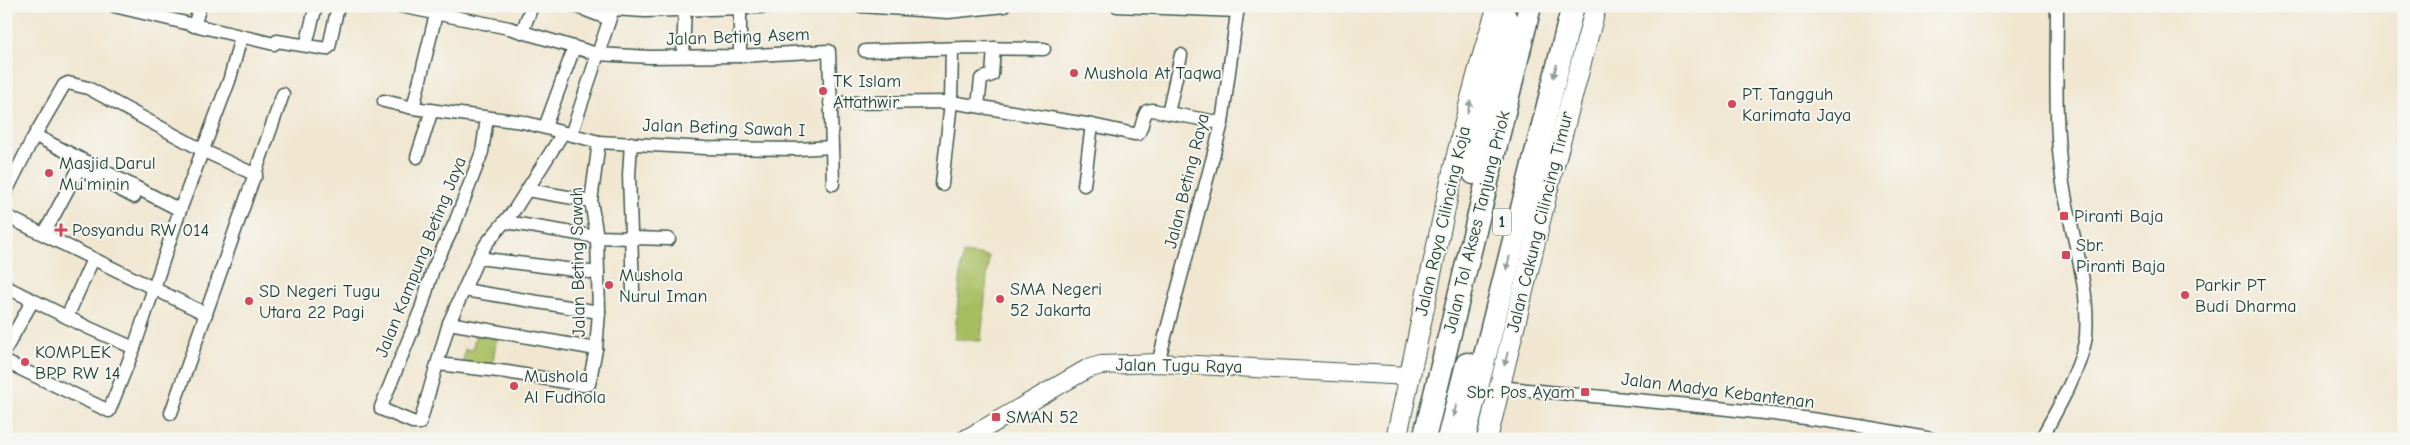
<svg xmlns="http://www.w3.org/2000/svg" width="2410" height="445" viewBox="0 0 2410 445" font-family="'Comic Neue',sans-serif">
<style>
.green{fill:#a8bd61;stroke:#647d4a}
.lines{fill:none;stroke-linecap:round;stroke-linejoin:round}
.minor-casing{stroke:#3e564c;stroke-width:15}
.secondary-casing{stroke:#3e564c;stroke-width:20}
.trunk-casing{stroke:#3e564c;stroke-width:22}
.motorway-casing{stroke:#3e564c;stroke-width:25}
.minor{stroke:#fff;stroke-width:12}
.secondary{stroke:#fff;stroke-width:18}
.trunk{stroke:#fff;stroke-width:20}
.motorway{stroke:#fff;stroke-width:22}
.oneway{fill:#8f9e9a}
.poi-dot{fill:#d1495b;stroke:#f6f6f2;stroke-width:2}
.labels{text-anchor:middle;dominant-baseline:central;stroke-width:4;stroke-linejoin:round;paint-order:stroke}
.shield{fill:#f6f6f2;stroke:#60746d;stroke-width:1}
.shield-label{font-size:16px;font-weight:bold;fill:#1f3d34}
.street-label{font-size:18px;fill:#1f3d34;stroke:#f6f6f2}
.poi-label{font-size:18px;fill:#1f3d34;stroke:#f6f6f2;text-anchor:start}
</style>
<rect width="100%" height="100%" fill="#f6f6f2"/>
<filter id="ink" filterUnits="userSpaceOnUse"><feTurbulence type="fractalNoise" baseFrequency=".02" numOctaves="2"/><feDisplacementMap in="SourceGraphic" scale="10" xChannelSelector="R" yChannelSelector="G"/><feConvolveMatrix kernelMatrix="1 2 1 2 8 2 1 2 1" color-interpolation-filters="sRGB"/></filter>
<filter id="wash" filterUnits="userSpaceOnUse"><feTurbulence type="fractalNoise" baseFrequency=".0096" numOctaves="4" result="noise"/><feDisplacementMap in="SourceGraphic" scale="20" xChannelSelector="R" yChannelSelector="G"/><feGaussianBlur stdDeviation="1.12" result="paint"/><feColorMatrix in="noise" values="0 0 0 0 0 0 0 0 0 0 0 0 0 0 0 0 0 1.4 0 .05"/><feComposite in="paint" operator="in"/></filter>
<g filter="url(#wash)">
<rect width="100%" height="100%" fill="#f1e7d1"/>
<g class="green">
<polygon points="963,253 989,256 981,341 954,339"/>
<polygon points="475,334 497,337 492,367 463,362 465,349 473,350"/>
</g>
</g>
<g filter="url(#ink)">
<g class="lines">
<g class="minor-casing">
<g id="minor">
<polyline points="114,6 274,44 277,41 326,49 329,47 338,6"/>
<polyline points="575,6 609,19"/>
<polyline points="861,6 948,12 1004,6"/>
<polyline points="1117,6 1238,11"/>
<polyline points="747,8 771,6"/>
<polyline points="613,9 645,11 740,8 740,56"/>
<polyline points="194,26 200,6"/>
<polyline points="522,32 532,6"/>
<polyline points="306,45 316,6"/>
<polyline points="865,51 966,48 1044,49"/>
<polyline points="683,56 685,6"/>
<polyline points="230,78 241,37"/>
<polyline points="384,101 413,108 523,122 599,142 705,148 798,149 832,147 829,51 740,56 650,57 597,54 509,28 400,6"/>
<path d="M 830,103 L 951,102 L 1092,125 L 1134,134 L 1138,134 C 1143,127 1142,118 1147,111 L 1152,110 L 1222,123"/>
<polyline points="978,106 981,79 992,75 994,48"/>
<polyline points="413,108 438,6"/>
<polyline points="1168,113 1181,55"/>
<polyline points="487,118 482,152 455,223 433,269 421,309 381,407 381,409 415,423 420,423 449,323 478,258 486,244 515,209 563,133"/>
<polyline points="545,127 574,48"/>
<polyline points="571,135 614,6"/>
<polyline points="36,136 180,210"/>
<polyline points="631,143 629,175 633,290"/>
<polyline points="832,147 833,184"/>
<polyline points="417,157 432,110"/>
<polyline points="79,168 134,197"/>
<polyline points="942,184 951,102 952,49"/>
<polyline points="1084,185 1092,125"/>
<polyline points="527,190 591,201"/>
<polyline points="6,192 32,140 64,85 68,83 88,88 204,151 256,175"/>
<polyline points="6,216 206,314"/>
<polyline points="506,222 597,237 669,239"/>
<polyline points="44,234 83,161"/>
<polyline points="478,258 598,273"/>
<polyline points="6,287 89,328 134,348"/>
<polyline points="464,290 599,312"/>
<polyline points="67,317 93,259"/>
<polyline points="449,323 596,349"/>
<polyline points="6,348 33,300"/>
<polyline points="6,362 109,411 134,348 180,210 229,81"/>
<polyline points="1158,363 1222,123 1238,6"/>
<polyline points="438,364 507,372 583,385 589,384 596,349 599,312 597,237 591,201 599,142"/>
<path d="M 1499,387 C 1643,402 1790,410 1932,439"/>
<polyline points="171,413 283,94"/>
<path d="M 2041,439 C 2056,412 2083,365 2086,335 C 2090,282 2069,229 2062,177 C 2054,121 2057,63 2057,6"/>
</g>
</g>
<g class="secondary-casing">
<polyline id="secondary" points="966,439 1087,369 1101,365 1158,363 1410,376"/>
</g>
<g class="trunk-casing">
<g id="trunk">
<path d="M 1396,439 C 1429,294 1452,147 1498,6"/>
<polyline points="1487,439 1549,184 1596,6"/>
</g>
</g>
<g class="motorway-casing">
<g id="motorway">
<polyline points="1474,173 1506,30 1506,19 1500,6"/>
<polyline points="1424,439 1530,6"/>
<polyline points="1448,439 1467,364"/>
<polyline points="1464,439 1573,6"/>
</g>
</g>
<use href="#minor" class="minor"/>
<use href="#secondary" class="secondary"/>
<use href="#trunk" class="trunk"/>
<use href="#motorway" class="motorway"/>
</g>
<defs><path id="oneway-solid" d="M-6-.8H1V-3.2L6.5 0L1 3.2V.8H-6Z" transform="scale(1.25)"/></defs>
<g class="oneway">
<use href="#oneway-solid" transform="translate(1555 71) rotate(104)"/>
<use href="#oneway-solid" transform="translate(1469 107) rotate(-77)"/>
<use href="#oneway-solid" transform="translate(1508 263) rotate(104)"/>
<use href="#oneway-solid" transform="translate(1506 359) rotate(104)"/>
<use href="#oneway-solid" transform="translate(1455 410) rotate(104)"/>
</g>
</g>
<g class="poi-dot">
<circle cx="1074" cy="73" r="5"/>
<circle cx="823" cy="91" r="5"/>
<circle cx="1732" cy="104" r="5"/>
<circle cx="49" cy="173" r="5"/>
<rect x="2059" y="211" width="10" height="10" rx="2.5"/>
<path d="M58.5 222.5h5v5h5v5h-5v5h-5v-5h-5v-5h5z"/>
<rect x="2061" y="250" width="10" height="10" rx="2.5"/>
<circle cx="609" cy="285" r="5"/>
<circle cx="2185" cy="295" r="5"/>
<circle cx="1000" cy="299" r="5"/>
<circle cx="249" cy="301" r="5"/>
<circle cx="25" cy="362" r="5"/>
<circle cx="514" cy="386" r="5"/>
<rect x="1580" y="387" width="10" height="10" rx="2.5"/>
<rect x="991" y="412" width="10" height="10" rx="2.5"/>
</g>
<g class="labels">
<rect class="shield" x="1493" y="208.5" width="18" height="27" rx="4"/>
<g class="shield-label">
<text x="1502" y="222">1</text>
</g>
<g class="street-label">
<text transform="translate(738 37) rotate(-2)">Jalan Beting Asem</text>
<text transform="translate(724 128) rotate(2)">Jalan Beting Sawah I</text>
<text transform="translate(1187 181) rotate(-76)">Jalan Beting Raya</text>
<text transform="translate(1443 221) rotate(-77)">Jalan Raya Cilincing Koja</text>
<text transform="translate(1477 222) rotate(-76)">Jalan Tol Akses Tanjung Priok</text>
<text transform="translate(1540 222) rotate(-76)">Jalan Cakung Cilincing Timur</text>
<text transform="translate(421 257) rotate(-68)">Jalan Kampung Beting Jaya</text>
<text transform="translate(578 262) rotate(-91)">Jalan Beting Sawah</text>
<text transform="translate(1179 366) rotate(1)">Jalan Tugu Raya</text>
<text transform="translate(1718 391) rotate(7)">Jalan Madya Kebantenan</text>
</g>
<g class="poi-label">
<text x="1084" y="73">Mushola At Taqwa</text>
<text x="833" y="81">TK Islam<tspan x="833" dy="21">Attathwir</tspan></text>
<text x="1742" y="94">PT. Tangguh<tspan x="1742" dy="21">Karimata Jaya</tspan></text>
<text x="59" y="163">Masjid Darul<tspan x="59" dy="21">Mu'minin</tspan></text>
<text x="2074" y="216">Piranti Baja</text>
<text x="72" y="230">Posyandu RW 014</text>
<text x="2076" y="245">Sbr.<tspan x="2076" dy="21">Piranti Baja</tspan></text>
<text x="619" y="275">Mushola<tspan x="619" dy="21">Nurul Iman</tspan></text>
<text x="2195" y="285">Parkir PT<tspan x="2195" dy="21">Budi Dharma</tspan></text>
<text x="1010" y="289">SMA Negeri<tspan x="1010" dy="21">52 Jakarta</tspan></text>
<text x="259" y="291">SD Negeri Tugu<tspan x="259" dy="21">Utara 22 Pagi</tspan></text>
<text x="35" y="352">KOMPLEK<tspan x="35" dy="21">BPP RW 14</tspan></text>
<text x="524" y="376">Mushola<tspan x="524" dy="21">Al Fudhola</tspan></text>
<text x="1575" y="392" text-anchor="end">Sbr. Pos Ayam</text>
<text x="1006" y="417">SMAN 52</text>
</g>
</g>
<rect width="2410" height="445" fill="none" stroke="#f6f6f2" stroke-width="25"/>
</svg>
